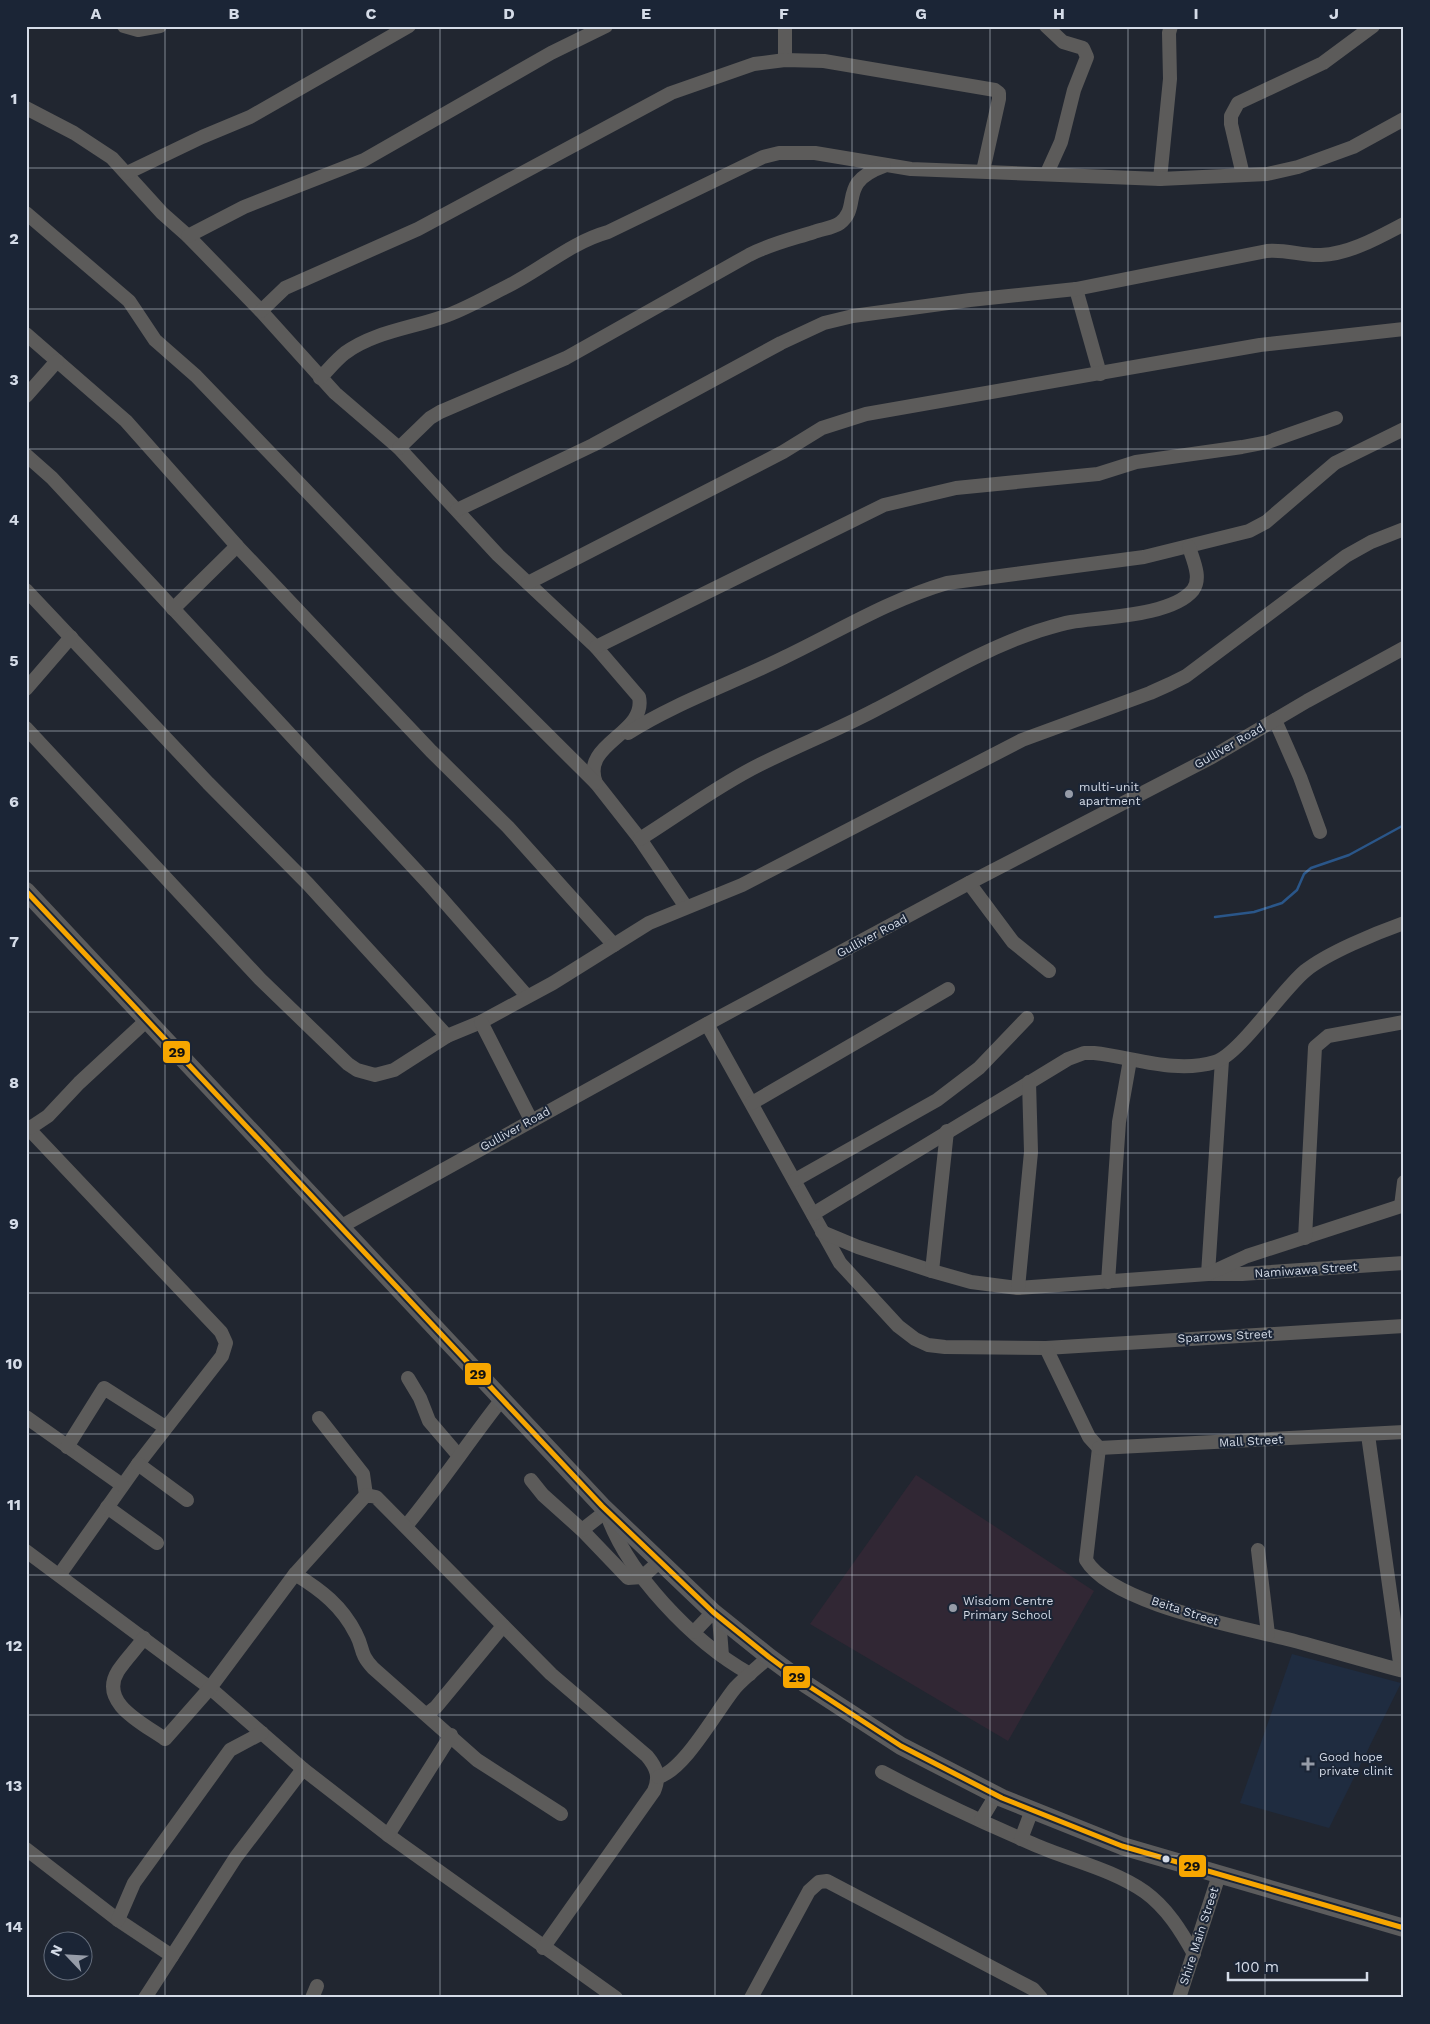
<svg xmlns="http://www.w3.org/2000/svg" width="1430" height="2024" viewBox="0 0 1430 2024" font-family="'Work Sans',sans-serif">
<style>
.built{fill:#1f2c40}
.education{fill:#312734}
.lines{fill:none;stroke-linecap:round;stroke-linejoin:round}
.stream{stroke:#2a5689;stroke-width:2.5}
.minor{stroke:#5c5b5a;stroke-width:14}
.major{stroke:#5c5c5d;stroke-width:18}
.bus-1-casing{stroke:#1b2536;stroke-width:9}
.bus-1{stroke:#f7a600;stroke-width:5}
.grid{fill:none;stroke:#d5dce8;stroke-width:1;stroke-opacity:0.55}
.poi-dot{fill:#969ca8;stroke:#1b2536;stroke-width:2}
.bus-dot{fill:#d5dce8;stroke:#1b2536;stroke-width:2}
.labels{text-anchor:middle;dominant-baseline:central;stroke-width:4;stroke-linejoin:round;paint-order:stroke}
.street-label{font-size:12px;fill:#d5dce8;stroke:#1b2536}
.poi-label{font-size:12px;fill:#d5dce8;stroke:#1b2536;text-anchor:start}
.line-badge{stroke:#1b2536;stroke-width:2}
.pale-badge-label{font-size:14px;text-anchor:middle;font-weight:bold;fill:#111}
.neatline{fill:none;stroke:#d5dce8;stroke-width:2}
.grid-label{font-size:16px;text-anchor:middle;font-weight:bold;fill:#d5dce8}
</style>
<rect width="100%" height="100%" fill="#212630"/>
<polygon class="built" points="1292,1654 1401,1683 1329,1828 1240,1803"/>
<polygon class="education" points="916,1475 1094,1591 1008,1741 810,1624"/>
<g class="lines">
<polyline class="stream" points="1215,917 1254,912 1282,903 1297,890 1304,874 1311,868 1349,855 1404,825"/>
<g class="minor">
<polyline points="124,26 138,30 160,26"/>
<polyline points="785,26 785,60"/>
<polyline points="1046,26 1063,42 1083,48 1087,57 1074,90 1061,142 1047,173"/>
<path d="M 26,108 L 74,133 L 112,158 L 162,213 L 188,236 L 261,311 L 335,393 L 399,448 L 498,555 L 596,647 L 639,697 C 647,734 580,743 596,783 L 640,839 L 686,907"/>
<polyline points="127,173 202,137 250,117 409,26"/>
<polyline points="1243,175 1231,124 1231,116 1238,103 1323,63 1373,26"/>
<polyline points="1160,179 1170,79 1169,33 1171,26"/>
<polyline points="26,213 129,301 155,340 196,376 393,581 596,783"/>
<polyline points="188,236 244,207 364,160 551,53 606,26"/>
<polyline points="1076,289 1100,374"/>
<polyline points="261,311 285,288 418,229 671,93 754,64 785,60 824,61 995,90 999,93 999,99 983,171"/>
<polyline points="26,334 126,421 237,546 431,751 508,827 614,945"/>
<path d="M 320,378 C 328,370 336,360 345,353 C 375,331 414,328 448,315 C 467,308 486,297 504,288 C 540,271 569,243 608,232 L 763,157 L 779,153 L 815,153 L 911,169 L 1160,179 L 1267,174 L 1298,167 L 1353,147 L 1404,119"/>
<polyline points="26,396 57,361"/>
<path d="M 399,448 L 430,418 L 440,412 L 566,358 L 749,255 C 770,244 792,239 814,232 C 822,229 833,228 840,223 C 862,206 837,183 884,166"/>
<polyline points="26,455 52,478 428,883 527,996"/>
<path d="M 457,510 L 593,445 L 781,343 L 824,323 L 853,316 L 970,300 L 1076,289 L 1267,251 C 1286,249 1302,256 1321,255 C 1350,254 1379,237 1404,224"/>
<polyline points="528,583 783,452 822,428 866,414 1260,345 1404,329"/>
<polyline points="26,590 208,783 308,884 447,1036"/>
<polyline points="173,609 237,546"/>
<polyline points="596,647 884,505 956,488 1098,474 1136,462 1242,447 1268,442 1336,418"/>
<polyline points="26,689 71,637"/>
<polyline points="1275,720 1300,777 1320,832"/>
<polyline points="26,728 260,979 348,1064 357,1070 375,1075 394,1070 447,1036 481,1022 553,983 649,923 742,885 1022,740 1150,693 1170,684 1186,676 1346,556 1371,542 1404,529"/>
<path d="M 628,733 C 677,702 733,683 785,657 C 839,631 889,600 947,583 L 1144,557 L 1249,531 L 1266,522 L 1335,463 L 1404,429"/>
<path d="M 640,839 C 680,814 717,786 759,765 C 797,746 837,730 875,710 C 928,683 981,650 1038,631 C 1048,628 1060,624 1071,622 C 1102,617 1172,616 1193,590 C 1202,578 1193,560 1189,547"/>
<polyline points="969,883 1013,942 1049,971"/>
<polyline points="481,1022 531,1120"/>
<polyline points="707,1024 840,1263 898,1326 915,1339 928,1345 945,1347 1046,1348 1404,1326"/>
<polyline points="1222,1060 1208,1274 1242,1274 1404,1263"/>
<polyline points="752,1103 948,989"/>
<polyline points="26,1126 221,1332 226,1343 222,1356 138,1464 60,1574"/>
<polyline points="30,1128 48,1116 79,1083 147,1020"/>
<polyline points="795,1180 937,1100 979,1068 1027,1018"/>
<polyline points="1401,1206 1404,1182"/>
<path d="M 813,1214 L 1068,1059 L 1084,1053 L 1094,1053 C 1133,1057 1175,1074 1215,1062 C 1239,1055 1281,991 1305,971 C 1327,953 1376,933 1404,923"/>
<polyline points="340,1227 707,1024 969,883 1212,757 1307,701 1404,648"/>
<polyline points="822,1232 858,1247 932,1271 971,1282 1018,1288 1208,1274 1247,1256 1404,1205"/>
<polyline points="1305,1238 1315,1047 1328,1036 1404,1022"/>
<polyline points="932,1271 947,1131"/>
<polyline points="1108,1282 1119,1122 1130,1060"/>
<polyline points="1018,1288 1031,1152 1029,1082"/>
<polyline points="1046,1348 1089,1437 1099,1448"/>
<polyline points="408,1378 420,1398 429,1421 459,1456"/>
<polyline points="26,1417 122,1485"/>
<polyline points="319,1418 363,1474 366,1495"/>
<polyline points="1368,1435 1401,1670"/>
<polyline points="67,1447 104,1388 165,1427"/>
<path d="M 1099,1448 L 1086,1560 C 1112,1604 1237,1626 1287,1639 C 1326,1649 1365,1661 1404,1671"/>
<polyline points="1099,1448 1404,1432"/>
<polyline points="138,1464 187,1500"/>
<polyline points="531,1480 543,1495 582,1530 628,1578 642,1577 659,1562"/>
<polyline points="107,1507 157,1543"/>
<path d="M 605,1509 C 625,1572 693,1642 750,1674"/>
<path d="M 406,1526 C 440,1485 469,1441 502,1399"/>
<polyline points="582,1530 600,1516 605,1508"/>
<polyline points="1258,1550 1268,1634"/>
<polyline points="26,1551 210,1688 303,1769 388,1835 616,1998"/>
<path d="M 295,1574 C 321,1590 342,1606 356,1634 C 364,1649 359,1653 373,1668 L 477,1760 L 561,1814"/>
<polyline points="719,1617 722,1656"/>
<polyline points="694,1632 713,1612"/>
<path d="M 144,1638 C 136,1649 125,1660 118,1671 C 98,1703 144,1724 165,1739 L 210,1688 L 295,1574 L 366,1495 L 376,1497 L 551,1674 L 647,1756 C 657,1768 660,1777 654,1791 L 543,1948"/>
<polyline points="427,1714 436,1707 503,1626"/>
<path d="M 882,1772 C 931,1798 982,1822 1033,1844 C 1069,1860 1112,1869 1145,1892 C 1167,1908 1181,1931 1194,1954"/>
<path d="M 658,1777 C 684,1771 717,1710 735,1688 C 745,1677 758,1667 769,1657"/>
<polyline points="981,1820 996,1795"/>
<polyline points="388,1835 451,1735"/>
<polyline points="1021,1839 1032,1810"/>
<polyline points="26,1849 118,1920 172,1956"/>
<polyline points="118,1920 134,1883 230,1750 262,1733"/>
<polyline points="145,1998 236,1857 303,1769"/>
<polyline points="312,1998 317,1986"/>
<polyline points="751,1998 809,1891 819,1882 827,1881 1033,1989 1041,1998"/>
<polyline points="1179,1998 1219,1875"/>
</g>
<polyline class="major" points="26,891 602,1506 713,1612 769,1657 807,1685 901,1746 1002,1798 1122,1846 1404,1928"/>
<g class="bus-1-casing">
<polyline id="bus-1" points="26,891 602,1506 713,1612 769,1657 807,1685 901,1746 1002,1798 1122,1846 1404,1928"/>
</g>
<use href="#bus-1" class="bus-1"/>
</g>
<path class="grid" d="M 165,26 L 165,1998M 302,26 L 302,1998M 440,26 L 440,1998M 578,26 L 578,1998M 715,26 L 715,1998M 852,26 L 852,1998M 990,26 L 990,1998M 1128,26 L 1128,1998M 1265,26 L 1265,1998M 26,168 L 1404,168M 26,309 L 1404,309M 26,449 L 1404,449M 26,590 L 1404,590M 26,731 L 1404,731M 26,871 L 1404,871M 26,1012 L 1404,1012M 26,1153 L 1404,1153M 26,1293 L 1404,1293M 26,1434 L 1404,1434M 26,1575 L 1404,1575M 26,1715 L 1404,1715M 26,1856 L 1404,1856"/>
<g class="poi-dot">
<circle cx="1069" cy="794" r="5"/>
<circle cx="953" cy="1608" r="5"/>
<path d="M1305.5 1756.5h5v5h5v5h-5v5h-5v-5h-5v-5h5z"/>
</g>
<circle class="bus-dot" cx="1166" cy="1859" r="4.5"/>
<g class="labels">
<g class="street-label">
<text transform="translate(1229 746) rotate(-30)">Gulliver Road</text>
<text transform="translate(872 936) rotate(-28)">Gulliver Road</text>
<text transform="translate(515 1129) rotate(-29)">Gulliver Road</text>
<text transform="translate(1306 1270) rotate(-4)">Namiwawa Street</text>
<text transform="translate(1225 1336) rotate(-3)">Sparrows Street</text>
<text transform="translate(1251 1441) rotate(-3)">Mall Street</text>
<text transform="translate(1185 1611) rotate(18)">Beita Street</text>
<text transform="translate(1199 1936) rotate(-72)">Shire Main Street</text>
</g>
<g class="poi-label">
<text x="1079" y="787">multi-unit<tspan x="1079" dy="14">apartment</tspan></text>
<text x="963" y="1601">Wisdom Centre<tspan x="963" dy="14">Primary School</tspan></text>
<text x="1319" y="1757">Good hope<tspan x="1319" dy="14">private clinit</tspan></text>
</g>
</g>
<g class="line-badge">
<rect x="162" y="1040" width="29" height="24" rx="5" fill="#f7a600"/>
<rect x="464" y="1362" width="28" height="24" rx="5" fill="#f7a600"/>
<rect x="782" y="1665" width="29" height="24" rx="5" fill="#f7a600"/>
<rect x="1178" y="1854" width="29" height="24" rx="5" fill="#f7a600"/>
</g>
<g class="pale-badge-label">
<text x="177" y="1057">29</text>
<text x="478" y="1379">29</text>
<text x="797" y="1682">29</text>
<text x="1192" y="1871">29</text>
</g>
<rect width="1430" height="2024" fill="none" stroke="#1b2536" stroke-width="55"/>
<g transform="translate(68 1956) rotate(295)"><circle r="24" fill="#1b2536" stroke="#656e7d"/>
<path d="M0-4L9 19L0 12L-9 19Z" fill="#969ca8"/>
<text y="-8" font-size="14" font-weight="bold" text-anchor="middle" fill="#d5dce8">N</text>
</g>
<path d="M1228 1972v8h139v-8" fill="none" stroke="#d5dce8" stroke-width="2.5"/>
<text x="1235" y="1972" font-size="15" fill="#d5dce8" stroke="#1b2536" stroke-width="4" paint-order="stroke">100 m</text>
<rect x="28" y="28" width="1374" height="1968" class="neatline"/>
<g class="grid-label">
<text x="96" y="19">A</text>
<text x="234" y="19">B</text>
<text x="371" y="19">C</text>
<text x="509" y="19">D</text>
<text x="646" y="19">E</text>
<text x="784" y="19">F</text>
<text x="921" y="19">G</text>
<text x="1059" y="19">H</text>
<text x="1196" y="19">I</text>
<text x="1334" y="19">J</text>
<text x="14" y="104">1</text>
<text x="14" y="244">2</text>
<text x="14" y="385">3</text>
<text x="14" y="525">4</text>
<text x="14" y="666">5</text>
<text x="14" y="807">6</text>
<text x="14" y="947">7</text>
<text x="14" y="1088">8</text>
<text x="14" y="1229">9</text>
<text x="14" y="1369">10</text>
<text x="14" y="1510">11</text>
<text x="14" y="1651">12</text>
<text x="14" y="1791">13</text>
<text x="14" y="1932">14</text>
</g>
</svg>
